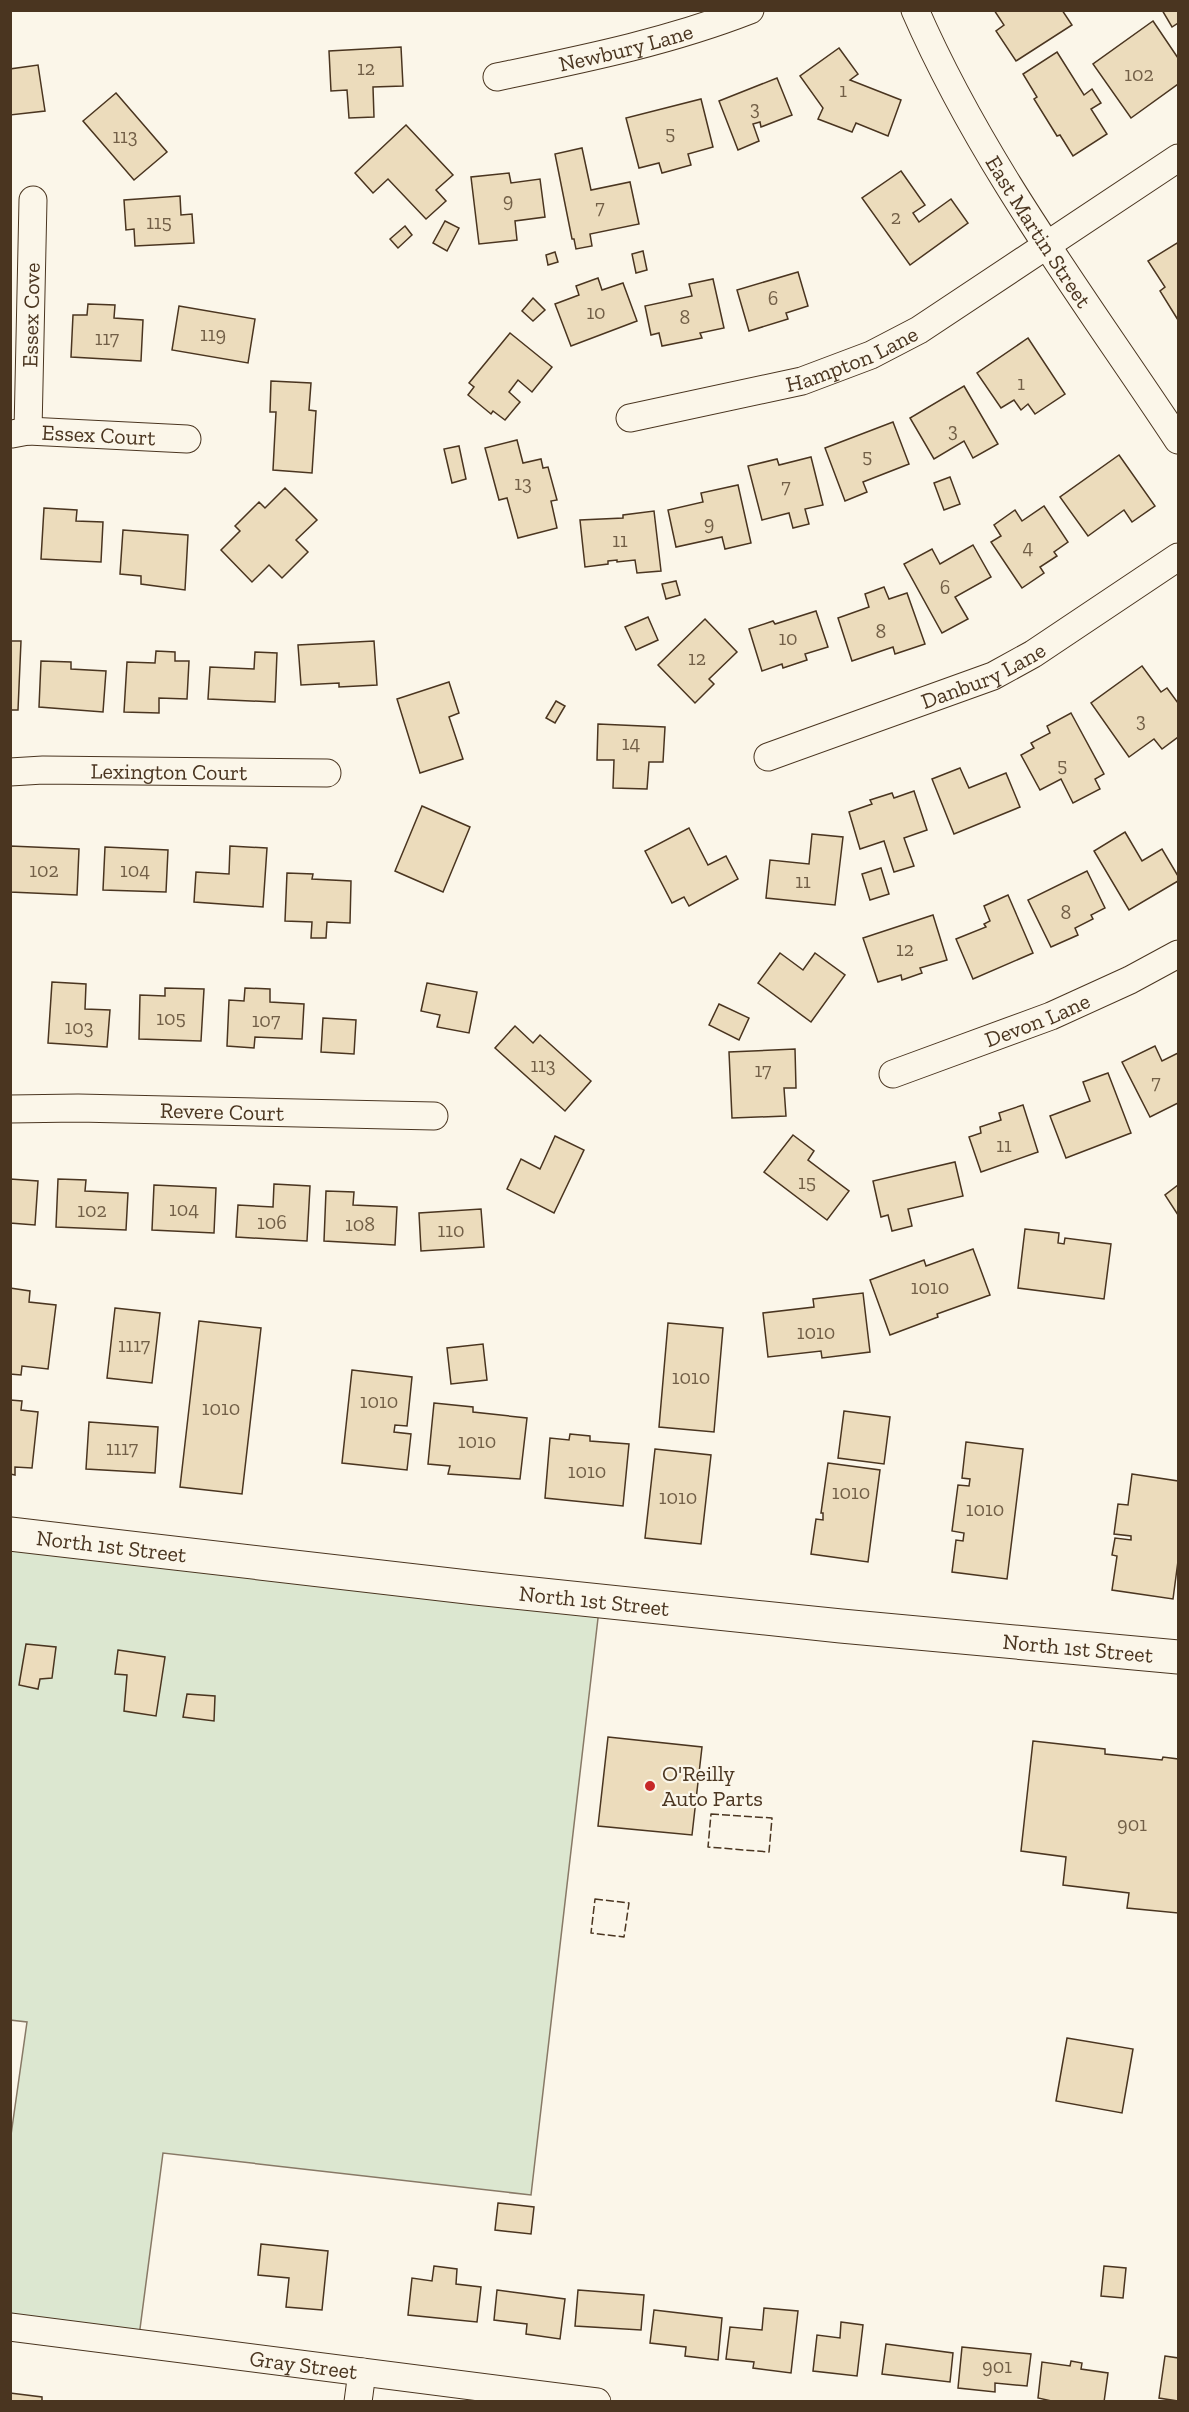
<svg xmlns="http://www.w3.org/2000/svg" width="1189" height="2412" viewBox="0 0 1189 2412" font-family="'Zilla Slab',serif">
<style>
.green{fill:#dce7d0;stroke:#887966;stroke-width:1.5}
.building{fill:#ecdcbc;stroke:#4a3520;stroke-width:1.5}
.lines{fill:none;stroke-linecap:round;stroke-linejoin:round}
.minor-casing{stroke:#4a3520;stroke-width:29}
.major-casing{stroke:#4a3520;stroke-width:35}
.minor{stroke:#fbf6e9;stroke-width:27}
.major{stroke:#fbf6e9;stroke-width:33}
.fence{stroke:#4a3520;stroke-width:1.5;stroke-dasharray:8 3;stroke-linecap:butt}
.poi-dot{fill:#c62828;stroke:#fbf6e9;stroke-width:2}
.labels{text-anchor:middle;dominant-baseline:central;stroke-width:4.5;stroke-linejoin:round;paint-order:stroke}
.number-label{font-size:20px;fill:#725f47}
.street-label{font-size:22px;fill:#4a3520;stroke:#fbf6e9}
.poi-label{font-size:22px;fill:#4a3520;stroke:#fbf6e9;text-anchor:start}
</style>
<rect width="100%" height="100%" fill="#fbf6e9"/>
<polygon class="green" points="11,1534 600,1601 531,2195 163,2153 138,2344 11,2327 10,2142 27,2022 10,2020"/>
<g class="building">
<polygon points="994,10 1062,10 1072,25 1016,61 996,31 1004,25"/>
<polygon points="1162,10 1178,10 1178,23 1172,27"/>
<polygon points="1153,21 1178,58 1178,84 1131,118 1093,64"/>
<polygon points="401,47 403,86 373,87 374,117 349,118 347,90 331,91 329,51"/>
<polygon points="839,48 858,74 850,80 901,100 888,136 856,123 852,132 818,119 823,108 800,76"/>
<polygon points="1057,52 1084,95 1092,89 1101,103 1091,109 1107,134 1073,156 1060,135 1057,136 1034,99 1037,97 1023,74"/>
<polygon points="38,65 45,111 10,115 10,69"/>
<polygon points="777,78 792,115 761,127 760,122 753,124 759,141 738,150 719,101"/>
<polygon points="116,93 167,152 134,180 83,121"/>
<polygon points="701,99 713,147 688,154 691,165 662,173 659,163 639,168 626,118"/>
<polygon points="406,125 453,175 436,190 446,201 426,219 388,179 373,193 355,173"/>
<polygon points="582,148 591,190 630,182 639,224 590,234 592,246 576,249 574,239 572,239 555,154"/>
<polygon points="901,171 925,205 913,213 919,222 951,199 968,223 910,265 862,198"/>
<polygon points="509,173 511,183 540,179 545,217 515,221 517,240 479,244 471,177"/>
<polygon points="180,196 181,215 192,214 194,243 135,246 134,229 126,230 124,200"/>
<polygon points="445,221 459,228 447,251 433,243"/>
<polygon points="405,226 412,235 398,248 390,239"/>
<polygon points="1177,243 1178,245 1178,320 1160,291 1165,287 1148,261"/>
<polygon points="643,251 647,270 636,273 632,254"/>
<polygon points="555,252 558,262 548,265 546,255"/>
<polygon points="798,272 808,306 786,313 788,319 749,331 737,290"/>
<polygon points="598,278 602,290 623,283 637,321 571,346 555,304 579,295 576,286"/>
<polygon points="713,279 724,328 700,333 702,338 662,346 659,333 651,335 645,306 692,296 689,284"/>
<polygon points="533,298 545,310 533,321 522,311"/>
<polygon points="88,304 115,305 114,318 143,320 141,361 71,357 73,315 87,315"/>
<polygon points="179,306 255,319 248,363 172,350"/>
<polygon points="510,333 552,367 532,392 518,380 509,392 520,402 505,420 493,411 491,414 468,395 474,387 469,383"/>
<polygon points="1028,338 1065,394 1035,414 1028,404 1021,410 1014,400 1001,408 977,373"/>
<polygon points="271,381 311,383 309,410 316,411 312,473 273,470 276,412 270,412"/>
<polygon points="964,386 998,444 973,458 964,441 934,459 910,418"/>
<polygon points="893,422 909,464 863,482 867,492 845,501 825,448"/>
<polygon points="517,440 523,463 541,459 543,468 548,467 557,500 551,501 557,528 518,538 507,498 499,500 485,448"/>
<polygon points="459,446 466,479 452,483 444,449"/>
<polygon points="1119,455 1155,506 1132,522 1124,510 1088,536 1060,497"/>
<polygon points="811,457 823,505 805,509 809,524 793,528 789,513 762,520 748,466 777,459 779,465"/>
<polygon points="950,477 960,504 944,510 934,483"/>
<polygon points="738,485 751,543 725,549 722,537 676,547 668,510 703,502 701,493"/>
<polygon points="285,488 317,520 296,540 308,552 282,578 269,565 252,582 221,550 240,531 235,526 259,502 265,508"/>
<polygon points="1044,506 1068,542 1054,552 1057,556 1040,567 1044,573 1022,588 991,542 1001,536 994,525 1015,510 1022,521"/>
<polygon points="44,508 77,510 76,521 103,522 101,562 41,559"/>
<polygon points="654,511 661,571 637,573 635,560 617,562 617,560 608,561 608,564 585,567 580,520 623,518 623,515"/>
<polygon points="123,530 188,535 185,590 141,584 141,576 120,574"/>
<polygon points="973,545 991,577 955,597 968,619 942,633 904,564 932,549 940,564"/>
<polygon points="676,581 680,595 666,599 662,584"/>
<polygon points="884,587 889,599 907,593 925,644 895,654 893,647 852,661 838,618 869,607 865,594"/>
<polygon points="816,611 828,647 805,654 807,660 783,668 782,664 762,671 749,629 773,621 775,624"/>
<polygon points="648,617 658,640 636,650 625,627"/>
<polygon points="705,619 737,652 709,679 714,684 695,703 658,665"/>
<polygon points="10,641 21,641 18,710 10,710"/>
<polygon points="374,641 377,685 339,687 339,683 301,685 298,645"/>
<polygon points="156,651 175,652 175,661 189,661 187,699 159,698 159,713 124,712 127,662 155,663"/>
<polygon points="255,652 277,653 275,702 208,699 210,667 254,669"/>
<polygon points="41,661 71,662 71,669 106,671 103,712 39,707"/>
<polygon points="1142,666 1161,692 1167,688 1178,703 1178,737 1162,749 1154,739 1129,757 1091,703"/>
<polygon points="449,682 459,713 449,717 463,759 420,773 397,699"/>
<polygon points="556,701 565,706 555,723 546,718"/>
<polygon points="1071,713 1104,774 1095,779 1100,789 1073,803 1061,779 1040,790 1021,755 1034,748 1031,743 1050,733 1047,726"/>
<polygon points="598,724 665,727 663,762 649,762 647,789 613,788 614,760 597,760"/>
<polygon points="960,768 969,788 1006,773 1020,807 954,834 932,779"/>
<polygon points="914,791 927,830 904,838 914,866 894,872 884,841 860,849 849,812 872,804 870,800 892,793 894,798"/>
<polygon points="422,806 470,827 443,892 395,871"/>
<polygon points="689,828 708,865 726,856 738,879 689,906 684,897 672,903 645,851"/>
<polygon points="1125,832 1142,861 1162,849 1178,876 1178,881 1129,910 1094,851"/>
<polygon points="812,834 843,837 835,905 766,898 770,860 809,864"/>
<polygon points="10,846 79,849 77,895 10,892"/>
<polygon points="230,846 267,848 263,907 194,902 196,872 229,874"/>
<polygon points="105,847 168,850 166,892 103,890"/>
<polygon points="881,868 889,894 870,900 862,874"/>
<polygon points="1087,871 1105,908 1091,915 1093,919 1075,928 1078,935 1051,947 1028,900"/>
<polygon points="287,873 313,874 312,879 351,881 350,923 327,922 326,938 311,938 312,922 285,921"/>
<polygon points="1008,895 1033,953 973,979 956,939 986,927 984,924 990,921 984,906"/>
<polygon points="933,915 947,960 920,968 922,973 902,980 901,975 878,982 863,938"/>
<polygon points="780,953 803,970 815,953 845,975 811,1022 758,983"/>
<polygon points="52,982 86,984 85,1009 110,1010 107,1047 48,1043"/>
<polygon points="427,983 477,992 469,1033 437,1027 440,1015 421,1011"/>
<polygon points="165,988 204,989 201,1041 139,1039 140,995 165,996"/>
<polygon points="245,988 270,989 270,1002 304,1004 302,1039 255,1037 254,1048 227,1046 229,1000 244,1001"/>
<polygon points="719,1004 749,1018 739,1040 709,1025"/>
<polygon points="323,1018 356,1020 354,1054 321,1052"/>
<polygon points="515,1026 533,1043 540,1035 591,1081 565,1111 495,1048"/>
<polygon points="1155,1046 1162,1061 1178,1053 1178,1103 1150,1117 1122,1062"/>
<polygon points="795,1049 796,1088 784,1088 786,1116 732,1118 729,1052"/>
<polygon points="1108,1073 1131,1133 1066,1158 1050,1116 1090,1101 1083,1082"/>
<polygon points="1023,1105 1038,1152 981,1172 969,1137 981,1133 980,1127 1001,1120 999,1113"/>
<polygon points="793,1135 814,1151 808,1160 849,1191 827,1220 764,1172"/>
<polygon points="555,1136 584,1150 554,1213 507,1189 521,1159 540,1169"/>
<polygon points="955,1162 963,1196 908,1209 912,1226 892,1231 888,1215 881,1217 873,1181"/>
<polygon points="10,1179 38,1181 35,1225 10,1223"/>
<polygon points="58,1179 86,1180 85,1191 128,1193 126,1230 56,1227"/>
<polygon points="274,1184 310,1186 307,1241 236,1237 238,1205 273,1207"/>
<polygon points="154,1185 216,1188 214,1233 152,1230"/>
<polygon points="1178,1185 1178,1215 1165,1195"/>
<polygon points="326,1191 354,1192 353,1205 397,1207 395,1245 324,1241"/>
<polygon points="481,1209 484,1247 421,1251 419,1213"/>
<polygon points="1025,1229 1059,1233 1058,1243 1064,1244 1065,1238 1111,1244 1104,1299 1018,1288"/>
<polygon points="973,1249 990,1295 937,1314 938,1317 890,1335 870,1280 924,1260 926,1266"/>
<polygon points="10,1288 30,1291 29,1302 56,1305 48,1369 22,1366 21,1375 10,1374"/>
<polygon points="863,1293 870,1352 822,1358 821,1351 768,1357 763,1313 814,1307 813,1299"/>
<polygon points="115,1308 160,1313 152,1383 107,1378"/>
<polygon points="199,1321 261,1328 242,1494 180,1487"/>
<polygon points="668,1323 723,1328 714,1432 659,1427"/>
<polygon points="483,1344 487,1380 451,1384 447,1348"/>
<polygon points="352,1370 412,1377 407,1426 395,1425 394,1432 411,1434 407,1470 342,1463"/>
<polygon points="10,1400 22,1401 21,1410 38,1412 32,1468 15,1467 15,1475 10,1474"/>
<polygon points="434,1403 473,1407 473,1412 527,1418 520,1479 448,1474 450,1466 428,1464"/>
<polygon points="844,1411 890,1417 884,1464 838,1458"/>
<polygon points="89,1422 158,1427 155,1473 86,1469"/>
<polygon points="570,1434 590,1436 590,1441 629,1444 623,1506 545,1498 550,1438 569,1440"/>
<polygon points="966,1442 1023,1449 1007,1579 952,1572 956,1540 963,1541 964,1533 952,1531 958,1485 969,1486 970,1479 962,1478"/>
<polygon points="655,1449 711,1455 701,1544 645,1538"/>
<polygon points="828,1463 880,1470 868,1562 811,1554 816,1519 823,1520 823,1513 821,1513"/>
<polygon points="1132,1474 1178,1481 1178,1561 1173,1599 1112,1590 1117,1556 1112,1555 1115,1538 1131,1540 1131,1536 1114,1534 1118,1504 1128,1505"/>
<polygon points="26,1644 56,1647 52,1678 40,1679 38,1689 19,1685"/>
<polygon points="118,1650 165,1657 156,1716 124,1711 127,1675 115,1674"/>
<polygon points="187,1694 215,1696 214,1721 183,1717"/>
<polygon points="608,1737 702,1747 692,1835 598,1826"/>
<polygon points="1033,1741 1105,1749 1105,1754 1162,1760 1163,1757 1178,1759 1178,1913 1127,1908 1129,1893 1063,1885 1066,1857 1021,1851"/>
<polygon points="1067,2038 1133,2049 1122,2113 1056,2101"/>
<polygon points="498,2203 534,2207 531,2234 495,2230"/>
<polygon points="261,2244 328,2251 322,2310 286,2307 289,2278 258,2275"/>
<polygon points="434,2266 457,2269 456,2284 481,2287 477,2322 408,2315 412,2278 432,2281"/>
<polygon points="1104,2266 1126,2268 1123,2298 1101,2296"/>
<polygon points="497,2290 565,2299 560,2339 526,2334 527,2324 494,2320"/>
<polygon points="578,2290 644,2295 641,2330 575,2326"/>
<polygon points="764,2308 798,2311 791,2373 753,2368 754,2362 726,2359 730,2327 762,2330"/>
<polygon points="654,2310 722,2318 718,2360 685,2356 686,2347 650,2343"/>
<polygon points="841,2322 863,2325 857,2376 813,2371 817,2335 840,2338"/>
<polygon points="886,2344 953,2353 950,2382 882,2374"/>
<polygon points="962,2347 1031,2354 1027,2386 995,2383 995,2392 958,2388"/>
<polygon points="1165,2356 1178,2358 1178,2401 1159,2398"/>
<polygon points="1071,2361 1082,2363 1081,2369 1108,2373 1104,2402 1056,2402 1038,2398 1042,2362 1070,2366"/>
<polygon points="10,2393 42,2397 42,2402 10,2402"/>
</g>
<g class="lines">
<g class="minor-casing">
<g id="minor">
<path id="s1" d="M 915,10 C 982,164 1086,301 1178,440"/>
<path id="s2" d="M 497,77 C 583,59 668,42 750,10"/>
<path id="s3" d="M 630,418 L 802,381 L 871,355 L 919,330 L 1178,158"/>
<path id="s4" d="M 28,431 L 33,200"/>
<path id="s5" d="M 12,434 L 28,431 L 187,439"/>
<path id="s6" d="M 768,757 L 993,676 L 1033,654 L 1178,557"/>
<path id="s7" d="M 10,772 L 43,770 L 327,773"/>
<path id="s8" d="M 893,1074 L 1051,1016 L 1130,980 L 1178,954"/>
<path id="s9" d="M 10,1109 L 78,1108 L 434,1116"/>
<path id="s10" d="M 10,2327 L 597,2402"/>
<polyline points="358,2402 362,2372"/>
</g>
</g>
<g class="major-casing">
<g id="major">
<path id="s11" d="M 10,1534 L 476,1588 L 841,1626 L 1178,1657"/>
</g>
</g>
<use href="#minor" class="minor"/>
<use href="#major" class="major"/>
<g class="fence">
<polygon points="711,1814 772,1818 769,1852 708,1847"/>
<polygon points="595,1899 629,1903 624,1937 591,1933"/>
</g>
</g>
<circle class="poi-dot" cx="650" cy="1786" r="6"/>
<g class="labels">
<g class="number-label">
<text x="366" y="68">12</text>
<text x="1139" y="74">102</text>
<text x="843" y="90">1</text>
<text x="755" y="108">3</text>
<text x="670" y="133">5</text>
<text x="125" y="136">113</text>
<text x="508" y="200">9</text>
<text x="600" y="207">7</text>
<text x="896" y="217">2</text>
<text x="159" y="222">115</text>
<text x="773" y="298">6</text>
<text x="596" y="312">10</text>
<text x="685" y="317">8</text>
<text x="213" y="334">119</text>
<text x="107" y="338">117</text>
<text x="1021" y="383">1</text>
<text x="953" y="430">3</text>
<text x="867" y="456">5</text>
<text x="523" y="483">13</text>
<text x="786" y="486">7</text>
<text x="709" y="523">9</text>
<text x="620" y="540">11</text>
<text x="1028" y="547">4</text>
<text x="945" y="587">6</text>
<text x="881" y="631">8</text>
<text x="788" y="638">10</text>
<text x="697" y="658">12</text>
<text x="1141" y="720">3</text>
<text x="631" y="743">14</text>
<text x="1062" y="765">5</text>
<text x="44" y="870">102</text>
<text x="135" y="870">104</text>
<text x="803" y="881">11</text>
<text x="1066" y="912">8</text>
<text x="905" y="949">12</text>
<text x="171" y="1018">105</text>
<text x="266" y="1020">107</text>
<text x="79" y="1027">103</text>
<text x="543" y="1065">113</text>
<text x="763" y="1070">17</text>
<text x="1156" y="1082">7</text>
<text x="1004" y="1145">11</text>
<text x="807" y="1182">15</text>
<text x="184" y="1209">104</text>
<text x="92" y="1210">102</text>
<text x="272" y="1222">106</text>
<text x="360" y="1224">108</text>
<text x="451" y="1230">110</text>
<text x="930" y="1287">1010</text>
<text x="816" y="1332">1010</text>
<text x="134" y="1345">1117</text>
<text x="691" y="1377">1010</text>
<text x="379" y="1401">1010</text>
<text x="221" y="1408">1010</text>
<text x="477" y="1441">1010</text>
<text x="122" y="1448">1117</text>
<text x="587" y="1471">1010</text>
<text x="851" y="1492">1010</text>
<text x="678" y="1497">1010</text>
<text x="985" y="1509">1010</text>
<text x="1132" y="1824">901</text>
<text x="997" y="2366">901</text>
</g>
<g class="street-label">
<text stroke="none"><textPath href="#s2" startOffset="132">Newbury Lane</textPath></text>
<text stroke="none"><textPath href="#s1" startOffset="254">East Martin Street</textPath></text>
<text stroke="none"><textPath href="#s4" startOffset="116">Essex Cove</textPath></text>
<text stroke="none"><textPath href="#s3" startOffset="230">Hampton Lane</textPath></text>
<text stroke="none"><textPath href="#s5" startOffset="87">Essex Court</textPath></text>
<text stroke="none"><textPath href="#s6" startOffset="230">Danbury Lane</textPath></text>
<text stroke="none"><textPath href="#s7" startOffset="159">Lexington Court</textPath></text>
<text stroke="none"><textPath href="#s8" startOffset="154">Devon Lane</textPath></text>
<text stroke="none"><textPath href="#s9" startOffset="212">Revere Court</textPath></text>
<text stroke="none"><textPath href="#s11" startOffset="102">North 1st Street</textPath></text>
<text stroke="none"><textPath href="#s11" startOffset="588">North 1st Street</textPath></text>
<text stroke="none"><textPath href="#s11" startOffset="1074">North 1st Street</textPath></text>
<text stroke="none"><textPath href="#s10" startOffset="296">Gray Street</textPath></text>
</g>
<g class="poi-label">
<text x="662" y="1773">O'Reilly<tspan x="662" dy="25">Auto Parts</tspan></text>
</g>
</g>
<rect width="1189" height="2412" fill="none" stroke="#4a3520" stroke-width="24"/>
</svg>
